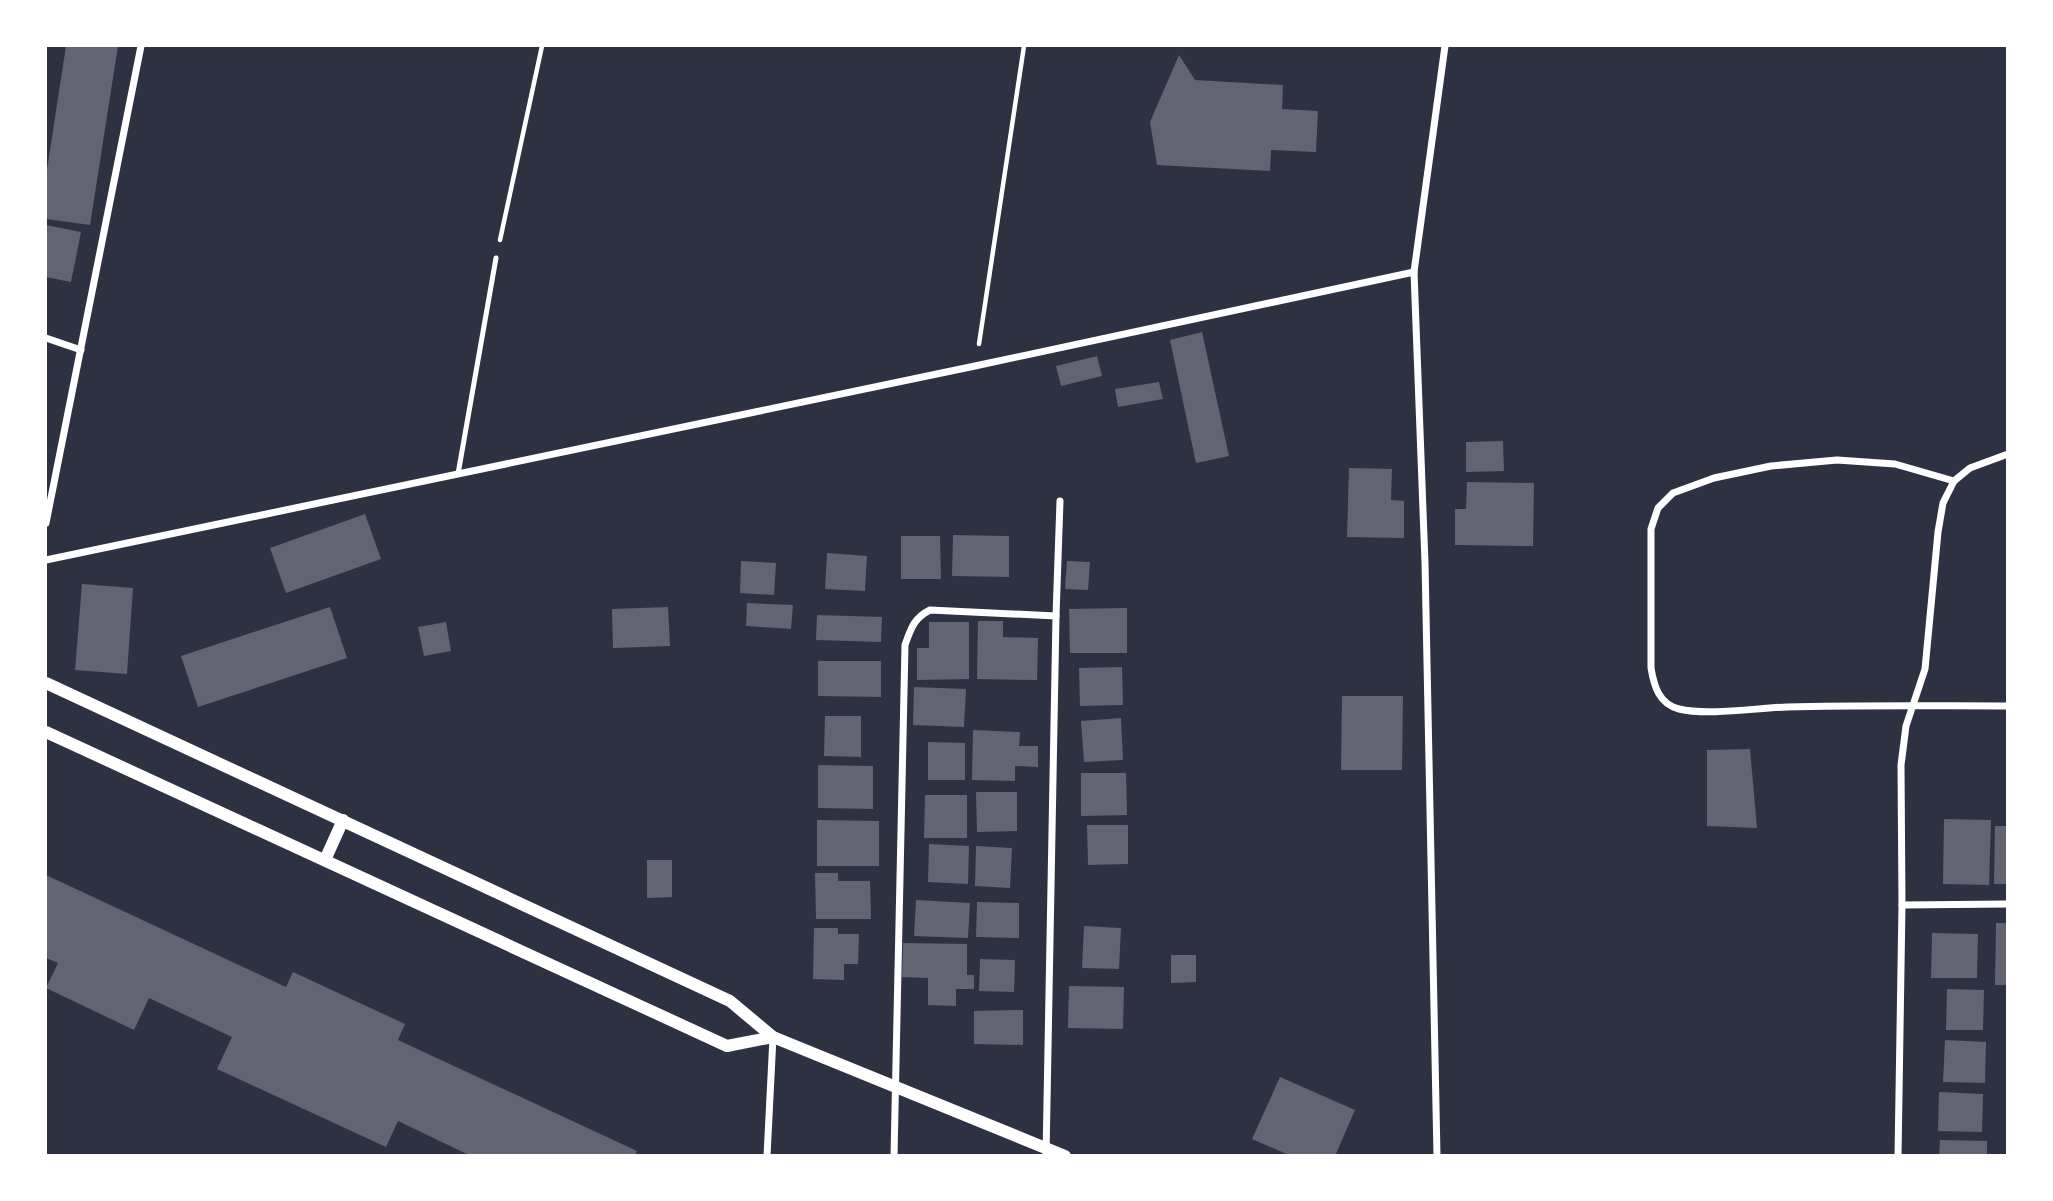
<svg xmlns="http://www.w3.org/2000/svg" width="2053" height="1201" viewBox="0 0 2053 1201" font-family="Overpass,sans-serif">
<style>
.building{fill:#626471}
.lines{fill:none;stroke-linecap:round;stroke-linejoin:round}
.path{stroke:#fff;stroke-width:4.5}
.service{stroke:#fff;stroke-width:5}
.minor{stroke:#fff;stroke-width:7}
.tertiary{stroke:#fff;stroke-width:12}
</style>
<rect width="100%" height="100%" fill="#2d3142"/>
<g class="building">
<polygon points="66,46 118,46 90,225 46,219 46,176"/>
<polygon points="1179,55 1195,80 1283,85 1282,109 1318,111 1316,152 1271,150 1270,171 1157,165 1150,122"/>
<polygon points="46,225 81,232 71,282 46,277"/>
<polygon points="1202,332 1229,456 1196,463 1170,340"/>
<polygon points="1097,356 1102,376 1061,386 1056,366"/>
<polygon points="1159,382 1163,399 1118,407 1115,389"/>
<polygon points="1503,441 1504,471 1466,472 1466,442"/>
<polygon points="1349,468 1392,469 1391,500 1404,501 1404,538 1347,537"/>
<polygon points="1467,482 1534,483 1533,546 1455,545 1455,509 1466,509"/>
<polygon points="365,514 381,559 286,593 270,548"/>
<polygon points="953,535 1009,536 1009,577 952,576"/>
<polygon points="901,536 940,536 941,579 901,579"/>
<polygon points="827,553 867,556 865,591 825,589"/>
<polygon points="741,561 776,563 774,595 740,593"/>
<polygon points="1067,561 1090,562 1088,590 1065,589"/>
<polygon points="82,584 133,588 127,674 75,670"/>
<polygon points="747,603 793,605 791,629 746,626"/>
<polygon points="330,607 347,658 198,707 181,656"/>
<polygon points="668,607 670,646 613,648 612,609"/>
<polygon points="1127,608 1127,653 1070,653 1069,609"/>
<polygon points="817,615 882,617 881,642 816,640"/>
<polygon points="978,621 1003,621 1003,637 1038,638 1037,680 977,679"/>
<polygon points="446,622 451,651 424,656 418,627"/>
<polygon points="929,622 969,622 969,679 917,680 917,648 929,648"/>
<polygon points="818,661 881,661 881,697 818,696"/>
<polygon points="1122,667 1123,705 1080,706 1079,668"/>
<polygon points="914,687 966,689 964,727 913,725"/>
<polygon points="1342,696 1403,696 1402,770 1341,770"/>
<polygon points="825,716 861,716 861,757 824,756"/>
<polygon points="1121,718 1123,760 1084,762 1081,721"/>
<polygon points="973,730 1020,732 1019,746 1038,746 1038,767 1015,766 1015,781 972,780"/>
<polygon points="928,742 965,743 965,780 928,780"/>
<polygon points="1750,749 1757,828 1707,826 1707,750"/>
<polygon points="818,765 873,766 873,809 818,808"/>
<polygon points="1081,773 1126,773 1127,815 1081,816"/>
<polygon points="976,792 1017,792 1017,831 977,832"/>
<polygon points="925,795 967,795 967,838 924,838"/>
<polygon points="1944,819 1991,820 1989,885 1943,884"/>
<polygon points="817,820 879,821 879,866 817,866"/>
<polygon points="1087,825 1128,825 1128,864 1088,865"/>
<polygon points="1995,826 2008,826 2008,884 1994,884"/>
<polygon points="929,844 969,846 968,884 928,882"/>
<polygon points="976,846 1012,848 1010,888 975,886"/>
<polygon points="647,860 672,860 672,897 647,898"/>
<polygon points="815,873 838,873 838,881 870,881 871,919 816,919"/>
<polygon points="46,875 286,987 293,972 405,1024 398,1040 637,1151 635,1156 471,1156 398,1121 386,1147 217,1069 232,1037 149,998 134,1030 46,988 58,963 46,958"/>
<polygon points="916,900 970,903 968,938 914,936"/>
<polygon points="977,902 1019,903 1019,938 976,937"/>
<polygon points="1996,923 2008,923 2008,985 1995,985"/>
<polygon points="1084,926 1121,928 1119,969 1082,968"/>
<polygon points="814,928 838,928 838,934 859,934 858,964 844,964 844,980 813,979"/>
<polygon points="1932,933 1978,934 1977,978 1931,978"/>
<polygon points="903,943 967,944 967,975 974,975 974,989 956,989 956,1006 928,1005 928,978 902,977"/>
<polygon points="1171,955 1196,955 1196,982 1171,983"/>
<polygon points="980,959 1015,960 1014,992 979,991"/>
<polygon points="1069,986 1124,987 1123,1029 1068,1028"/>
<polygon points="1947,989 1984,990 1983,1030 1946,1030"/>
<polygon points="1023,1010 1023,1045 974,1044 974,1011"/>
<polygon points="1945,1040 1986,1042 1985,1083 1943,1082"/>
<polygon points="1280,1077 1355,1110 1335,1156 1291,1156 1252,1139"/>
<polygon points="1939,1092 1983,1094 1982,1132 1938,1131"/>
<polygon points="1940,1140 1987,1141 1987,1156 1939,1156"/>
</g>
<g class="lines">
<g class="path">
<polyline points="500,240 542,46"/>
<polyline points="979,344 1024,46"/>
</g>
<polyline class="service" points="458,474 496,258"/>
<g class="minor">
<polyline points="46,338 81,350"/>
<path d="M 1954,481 L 1895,464 L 1837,460 L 1771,466 L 1714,478 L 1673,493 L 1658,508 L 1651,529 L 1651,668 C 1654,686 1659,704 1679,709 C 1708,716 1756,708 1787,707 C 1860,705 1934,706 2008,706"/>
<polyline points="46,523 141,46"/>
<polyline points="46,560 975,366 1414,272"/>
<polyline points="1902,905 2008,904"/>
<polyline points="767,1156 773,1037"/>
<path d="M 894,1156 L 905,645 C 911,628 914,618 930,610 L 1056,616"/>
<polyline points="1046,1156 1056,616 1060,501"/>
<polyline points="1437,1156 1425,563 1414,272 1445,46"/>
<polyline points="1898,1156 1902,905 1901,765 1906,726 1925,669 1938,532 1943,503 1954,481 1970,468 2008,454"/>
</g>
<g class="tertiary">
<polyline points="46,683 730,1001 773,1037 1065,1156"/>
<polyline points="46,732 727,1046 773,1037"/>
<polyline points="325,860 343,820"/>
</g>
</g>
<rect width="2053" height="1201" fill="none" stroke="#ffffff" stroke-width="94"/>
</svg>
